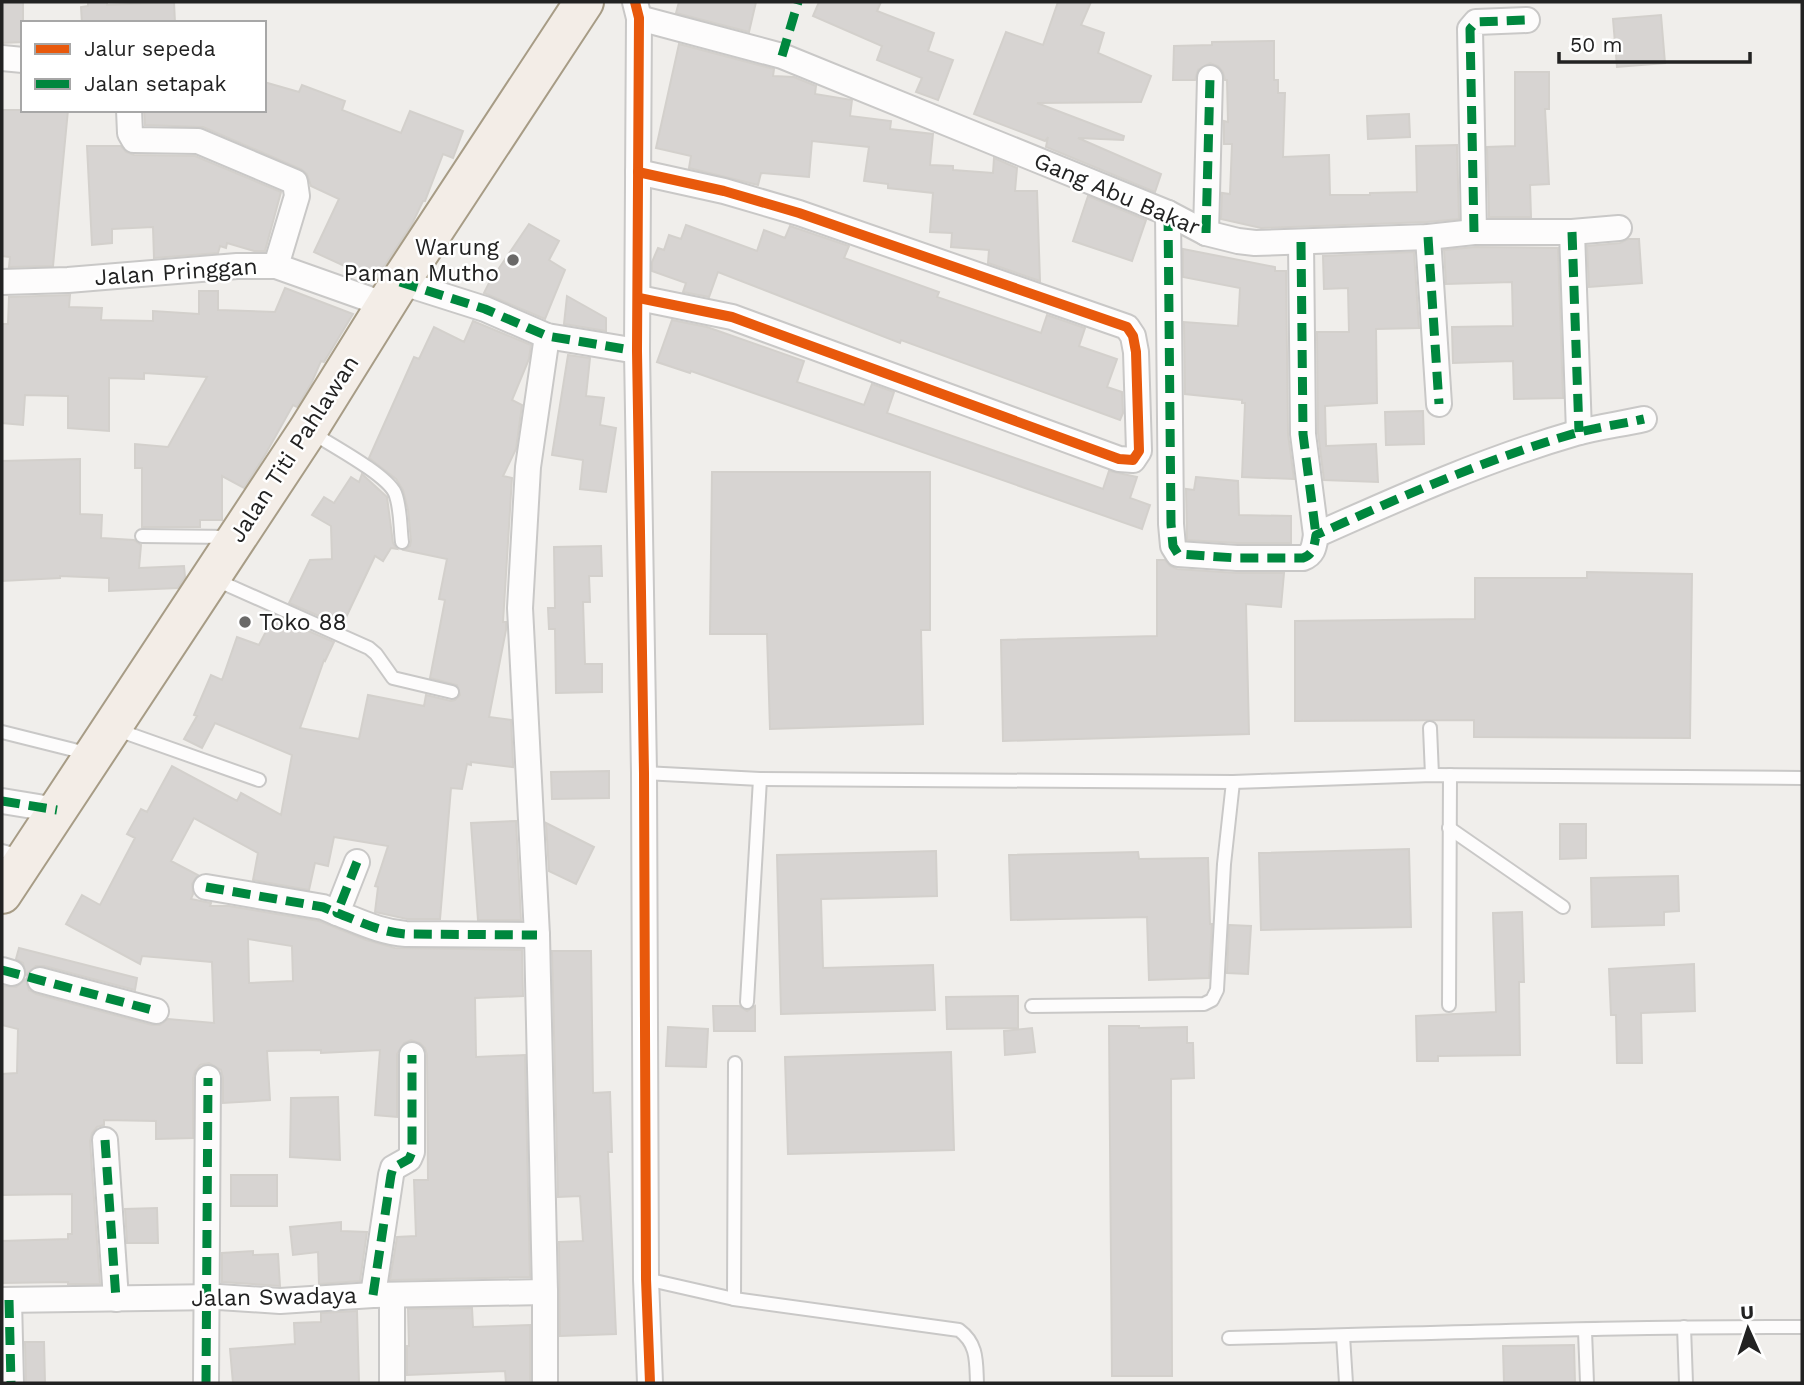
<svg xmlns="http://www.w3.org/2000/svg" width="1804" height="1385" viewBox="0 0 1804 1385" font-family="'Work Sans',sans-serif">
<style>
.building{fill:#d7d4d2;stroke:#d3d0cc;stroke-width:2;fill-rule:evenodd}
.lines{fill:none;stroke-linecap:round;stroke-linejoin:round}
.lane-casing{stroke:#c9c8c7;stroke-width:16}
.street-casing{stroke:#c9c8c7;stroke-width:28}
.primary-casing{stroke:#a79c86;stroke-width:42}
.lane{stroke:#fdfcfc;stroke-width:12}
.street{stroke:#fdfcfc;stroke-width:24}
.primary{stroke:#f3ede7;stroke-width:38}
.quiet{stroke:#00873e;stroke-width:9;stroke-dasharray:18 9;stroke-linecap:butt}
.cycleway-casing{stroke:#fff;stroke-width:15}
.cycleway{stroke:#e8590c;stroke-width:10}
.poi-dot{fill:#6a6968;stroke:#fff;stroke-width:2.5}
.labels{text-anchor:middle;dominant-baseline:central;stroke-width:5;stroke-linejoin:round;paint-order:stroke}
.street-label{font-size:23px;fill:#222;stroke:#fff}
.poi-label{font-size:23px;fill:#222;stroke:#fff;text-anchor:end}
</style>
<rect width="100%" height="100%" fill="#f0eeeb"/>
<g class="building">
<polygon points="2,2 23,2 23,42 2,43"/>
<polygon points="88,2 107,2 107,5 174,2 175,23 82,23 81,7 88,6"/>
<polygon points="679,2 756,2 749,32 676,13"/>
<polygon points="819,2 881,2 877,11 934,33 928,51 953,60 938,100 916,92 922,78 877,60 882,46 813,16"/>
<polygon points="1058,2 1091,2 1081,25 1104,33 1098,53 1151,76 1141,102 1037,103 1124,136 1123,140 1078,138 1161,174 1155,192 1046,147 1048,137 1045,141 974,114 1006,32 1043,45"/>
<polygon points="1661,15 1665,63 1617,67 1613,19"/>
<polygon points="1274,41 1274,80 1278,80 1278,93 1285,93 1283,157 1329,155 1330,195 1370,195 1370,193 1417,192 1416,146 1457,145 1459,219 1427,222 1261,228 1221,219 1222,193 1230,194 1232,144 1224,144 1224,121 1228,122 1227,80 1225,80 1223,72 1218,66 1210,63 1198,70 1195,80 1173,80 1174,46 1212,45 1212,42"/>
<polygon points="679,44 774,69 773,76 794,77 816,86 815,94 852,100 850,116 891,121 890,129 933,134 930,165 953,166 953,170 993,173 994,158 1017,168 1015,191 1037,191 1040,281 988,263 989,250 951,247 952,233 930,232 933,193 888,188 888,184 864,181 869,147 812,141 809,177 761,173 758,185 689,168 691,156 656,148"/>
<polygon points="1515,72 1549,72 1549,109 1545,109 1549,184 1530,185 1531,217 1489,217 1487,147 1515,146"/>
<polygon points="264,82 299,92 302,85 345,101 342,110 401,133 410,111 463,131 453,158 443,154 425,201 423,201 412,224 375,280 314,252 339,199 311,186 307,174 301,169 203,127 145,125 144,110 264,110"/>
<polygon points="2,110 68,110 53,266 9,267 10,257 2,256"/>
<polygon points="1409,114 1410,137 1368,139 1367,116"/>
<polygon points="87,146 121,146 126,152 134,155 195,156 281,192 265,251 254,251 227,243 226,248 220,246 218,253 154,258 153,227 112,229 112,243 92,245"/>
<polygon points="1088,196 1146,220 1132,261 1073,241"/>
<polygon points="529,224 559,241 549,260 565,270 545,319 484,293 489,283"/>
<polygon points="686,225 757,251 764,230 785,238 790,226 849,246 844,258 939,292 937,297 1041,333 1047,315 1085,328 1079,346 1117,359 1107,387 1122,392 1123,413 1120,420 901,340 900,343 718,272 709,297 683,292 686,283 652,271 652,262 658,248 664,250 669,235 681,239"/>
<polygon points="1628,239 1639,239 1642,283 1589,287 1587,246 1620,243"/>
<polygon points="1475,247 1558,248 1563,398 1514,399 1513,361 1453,363 1452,327 1513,326 1512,282 1446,284 1444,250"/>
<polygon points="1183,249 1275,267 1275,271 1286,271 1288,434 1294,479 1242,477 1245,403 1242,403 1242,400 1185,394 1184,322 1238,326 1240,288 1183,277"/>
<polygon points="1414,252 1419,328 1376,329 1377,403 1325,406 1326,446 1376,444 1378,482 1324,480 1318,433 1317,332 1349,332 1348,288 1324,289 1323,256"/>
<polygon points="285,288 353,314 324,362 321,361 311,384 297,407 293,405 265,455 244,488 222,476 222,520 200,520 200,527 142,527 142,468 135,468 135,444 168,447 207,377 144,373 144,379 109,378 109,431 68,428 68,396 25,395 23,425 2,423 2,324 8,324 9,297 70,295 69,307 102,308 101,320 153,321 153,311 199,314 199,291 218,291 218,310 275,312"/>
<polygon points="567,296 606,318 606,331 564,324"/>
<polygon points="672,320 707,327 804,361 797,382 864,405 872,384 894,392 887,413 1103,489 1109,471 1137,477 1130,498 1150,505 1142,529 691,371 690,373 657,362"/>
<path d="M 473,321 L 531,345 L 529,359 L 512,400 L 522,405 L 516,449 L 503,476 L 512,478 L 503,622 L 506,622 L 506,630 L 489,717 L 511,720 L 513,763 L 513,767 L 471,762 L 471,765 L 467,764 L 462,789 L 451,788 L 440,919 L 407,919 L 375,912 L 378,887 L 375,886 L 388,846 L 334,837 L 328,866 L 315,863 L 309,890 L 253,880 L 258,853 L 194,818 L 171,861 L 198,875 L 192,884 L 193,894 L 191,899 L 211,903 L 210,906 L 229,906 L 319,921 L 366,940 L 395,948 L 522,950 L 523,996 L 475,998 L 476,1057 L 525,1055 L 530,1277 L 390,1280 L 397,1237 L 416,1236 L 414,1180 L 428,1180 L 427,1055 L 425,1048 L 420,1043 L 411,1040 L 404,1043 L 397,1054 L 397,1117 L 375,1115 L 380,1050 L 321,1053 L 321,1050 L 267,1051 L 270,1100 L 223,1103 L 223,1078 L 221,1070 L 209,1063 L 200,1065 L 195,1071 L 193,1078 L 193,1138 L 156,1139 L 156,1121 L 104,1120 L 104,1125 L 97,1127 L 92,1133 L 90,1141 L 100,1284 L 68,1284 L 68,1282 L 2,1283 L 2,1241 L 68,1239 L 68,1234 L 72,1234 L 72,1194 L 2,1195 L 2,1074 L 17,1073 L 18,1029 L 2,1025 L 3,986 L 16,987 L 26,979 L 29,990 L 36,994 L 152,1025 L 160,1025 L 168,1019 L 214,1023 L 212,962 L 142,956 L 140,964 L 66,924 L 82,895 L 100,905 L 135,838 L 127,834 L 141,809 L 147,812 L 172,766 L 237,801 L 241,793 L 281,815 L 292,755 L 215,723 L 202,748 L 184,739 L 197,716 L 194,715 L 211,675 L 222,680 L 237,637 L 259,645 L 274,616 L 334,642 L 325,661 L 324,660 L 300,728 L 359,739 L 368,695 L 424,706 L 426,695 L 451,701 L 455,700 L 460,695 L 457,685 L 430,678 L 445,600 L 439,599 L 447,559 L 404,550 L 410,546 L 411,541 L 408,510 L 403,490 L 396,479 L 369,458 L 414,357 L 419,359 L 434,327 L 464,342 ZM 248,939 L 292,946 L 293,981 L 249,983 Z"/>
<polygon points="568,355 590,358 586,396 604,398 600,425 616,428 606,492 580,489 583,460 552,455"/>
<polygon points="1423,411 1424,444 1386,445 1385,412"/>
<polygon points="80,459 80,514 102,515 101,538 134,540 141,545 139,568 184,566 185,577 178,588 109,591 109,578 60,576 60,578 2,581 2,461"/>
<polygon points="712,472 930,472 930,630 921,630 923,724 770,729 767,634 710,634"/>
<polygon points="362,474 387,497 393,543 397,549 391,548 383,561 375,556 342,626 289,603 310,560 332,559 331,526 312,515 324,497 334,503 351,477 359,482"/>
<polygon points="1196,477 1238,481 1239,515 1291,516 1291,543 1237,543 1187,540 1186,489 1194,490"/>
<polygon points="601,546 602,576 589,576 590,602 583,602 585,664 602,664 602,692 556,693 555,629 549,629 548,608 555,608 554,547"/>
<polygon points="1157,560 1165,560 1170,566 1177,569 1237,573 1284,573 1281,607 1246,604 1249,734 1003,741 1001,640 1157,636"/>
<polygon points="1587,572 1692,574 1690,738 1474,737 1474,720 1295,721 1295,621 1475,619 1475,578 1587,578"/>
<polygon points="609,771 609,798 552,799 551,772"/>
<polygon points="516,821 521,920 478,920 471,823"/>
<polygon points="546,823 594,847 576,884 549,871"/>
<polygon points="1560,824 1586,824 1586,858 1560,859"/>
<polygon points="1409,849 1411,927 1261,930 1259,853"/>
<polygon points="936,851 937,896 821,899 823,968 933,965 935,1010 781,1014 777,855"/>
<polygon points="1138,852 1139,859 1208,858 1210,924 1212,924 1209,978 1149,980 1147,917 1011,920 1009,855"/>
<polygon points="1678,876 1679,911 1664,912 1664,925 1592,927 1591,878"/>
<polygon points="1522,912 1524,982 1519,982 1520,1055 1438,1056 1438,1061 1417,1061 1416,1016 1496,1012 1493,913"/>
<polygon points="1229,925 1251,926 1248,974 1227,973"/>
<polygon points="19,948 137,978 135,990 44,966 36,966 26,975 23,963 16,959"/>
<polygon points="552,951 591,951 593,1093 610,1092 612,1152 608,1152 616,1334 560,1336 559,1242 583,1241 580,1196 558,1197"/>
<polygon points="1694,964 1695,1011 1641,1013 1642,1063 1617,1063 1616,1015 1611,1015 1609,969"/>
<polygon points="1018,996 1018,1028 947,1029 946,997"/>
<polygon points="713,1006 739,1006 747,1011 755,1006 755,1031 714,1031"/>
<polygon points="1109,1026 1139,1026 1139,1028 1187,1027 1187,1043 1193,1043 1194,1078 1171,1079 1172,1376 1112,1376"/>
<polygon points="668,1027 708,1029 706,1067 666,1066"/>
<polygon points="1032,1028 1035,1052 1005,1055 1004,1031"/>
<polygon points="951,1052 954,1150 788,1154 785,1057"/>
<polygon points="338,1097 340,1160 290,1157 291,1098"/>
<rect x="231" y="1175" width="46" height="31"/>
<polygon points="157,1208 158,1243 127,1243 125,1209"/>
<polygon points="341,1222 341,1231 367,1232 360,1281 319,1284 318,1252 293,1255 290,1227"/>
<polygon points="253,1251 253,1255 278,1254 280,1286 222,1282 222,1253"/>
<polygon points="472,1308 473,1327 530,1325 530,1383 506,1383 505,1371 407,1375 407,1346 409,1346 408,1309"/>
<polygon points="357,1311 359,1383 233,1383 230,1349 295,1344 294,1323 321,1322 321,1313"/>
<polygon points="25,1342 44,1342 45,1383 26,1383"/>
<polygon points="1574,1345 1575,1383 1504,1383 1503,1346"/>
</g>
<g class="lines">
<g class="lane-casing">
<g id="lane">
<path d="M 311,432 C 331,445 386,474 395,493 C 401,508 400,527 402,542"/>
<polyline points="142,536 230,537"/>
<polyline points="214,579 369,648 376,654 393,678 452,692"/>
<polyline points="1430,728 1432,775"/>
<polyline points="115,729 259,780"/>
<polyline points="2,732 90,754"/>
<polyline points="644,773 760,779 1233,782 1432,775 1802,778"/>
<polyline points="1449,828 1563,907"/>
<polyline points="2,851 22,856"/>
<polyline points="747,1002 760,779"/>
<polyline points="1449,1005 1450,775"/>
<polyline points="1032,1006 1204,1004 1212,1000 1217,990 1224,864 1233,782"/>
<path d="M 646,1279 L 734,1299 L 959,1330 C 978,1344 976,1362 977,1383"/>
<polyline points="734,1299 735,1063"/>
<polyline points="1684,1327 1686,1383"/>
<polyline points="1585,1331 1587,1383"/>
<polyline points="1343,1336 1346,1383"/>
<path d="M 1229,1338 C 1420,1334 1611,1326 1802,1327"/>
</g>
</g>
<g class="street-casing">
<g id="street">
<polyline points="635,2 639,18 637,351 644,773 646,1279 650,1383"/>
<polyline points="639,18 782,56 1168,213 1206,233 1238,241 1255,243 1428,237 1474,232 1572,232 1619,228"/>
<polyline points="2,58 23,60"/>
<polyline points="129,110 130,133 134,140 198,141 295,182 297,196 276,266"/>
<polyline points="638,172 724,191 799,213 1127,327 1133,336 1136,352 1139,451 1133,460 1119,459 732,317 639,298"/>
<path d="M 1168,213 L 1171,524 L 1173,546 L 1178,554 L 1237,558 L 1303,558 C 1314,554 1314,546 1316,535 C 1401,497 1486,459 1576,433 C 1598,427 1622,424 1644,419"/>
<polyline points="1474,232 1470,29 1476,22 1527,20"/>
<polyline points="1572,232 1579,432"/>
<polyline points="1206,233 1210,78"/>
<polyline points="1428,237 1439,404"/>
<polyline points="1301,242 1303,434 1316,535"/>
<polyline points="2,282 68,280 237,266 276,266 386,305"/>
<polyline points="400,282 485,309 547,336 637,351"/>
<polyline points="2,801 57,810"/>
<path d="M 357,862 L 337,913 C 361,922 380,932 406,934 L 537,935"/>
<polyline points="206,887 323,907 337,913"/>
<polyline points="2,970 12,973"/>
<polyline points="40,980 156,1011"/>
<polyline points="105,1140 116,1299"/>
<polyline points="373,1295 391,1175 393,1168 409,1159 412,1152 412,1055"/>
<polyline points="392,1295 392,1383"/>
<polyline points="2,1300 219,1297 280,1301 373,1295 545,1292"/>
<polyline points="9,1300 11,1383"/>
<polyline points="206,1383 208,1078"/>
<polyline points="545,1383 545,1292 537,935 520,608 528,467 547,336"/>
</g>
</g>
<g class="primary-casing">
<polyline id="primary" points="2,894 308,430 400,282 584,2"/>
</g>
<use href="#lane" class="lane"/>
<use href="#street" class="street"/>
<use href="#primary" class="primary"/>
<g class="quiet">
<polyline points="782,56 798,2"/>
<path d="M 1168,213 L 1171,524 L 1173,546 L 1178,554 L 1237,558 L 1303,558 C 1314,554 1314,546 1316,535 C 1401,497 1486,459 1576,433 C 1598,427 1622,424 1644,419"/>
<polyline points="1474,232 1470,29 1476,22 1527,20"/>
<polyline points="1572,232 1579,432"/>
<polyline points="1206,233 1210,78"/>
<polyline points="1428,237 1439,404"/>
<polyline points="1301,242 1303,434 1316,535"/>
<polyline points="400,282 485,309 547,336 637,351"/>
<polyline points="2,801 57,810"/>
<path d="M 357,862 L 337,913 C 361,922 380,932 406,934 L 537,935"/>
<polyline points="206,887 323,907 337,913"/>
<polyline points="2,970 156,1011"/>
<polyline points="105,1140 116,1299"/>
<polyline points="373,1295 391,1175 393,1168 409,1159 412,1152 412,1055"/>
<polyline points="9,1300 11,1383"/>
<polyline points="206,1383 208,1078"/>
</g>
<g class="cycleway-casing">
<g id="cycleway">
<polyline points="635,2 639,18 637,351 644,773 646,1279 650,1383"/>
<polyline points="638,172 724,191 799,213 1127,327 1133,336 1136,352 1139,451 1133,460 1119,459 732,317 639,298"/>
</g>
</g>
<use href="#cycleway" class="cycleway"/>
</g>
<g class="poi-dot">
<circle cx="513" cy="260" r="7"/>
<circle cx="245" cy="622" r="7"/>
</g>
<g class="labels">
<g class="street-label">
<text transform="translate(1117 194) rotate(23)">Gang Abu Bakar</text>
<text transform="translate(176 272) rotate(-4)">Jalan Pringgan</text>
<text transform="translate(294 449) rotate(-57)">Jalan Titi Pahlawan</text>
<text transform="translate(274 1297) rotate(-1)">Jalan Swadaya</text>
</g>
<g class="poi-label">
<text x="499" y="247">Warung<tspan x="499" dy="26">Paman Mutho</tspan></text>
<text x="259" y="622" text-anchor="start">Toko 88</text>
</g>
</g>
<rect width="1804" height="1385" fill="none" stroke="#222222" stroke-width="7"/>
<rect x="21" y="21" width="245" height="91" fill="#ffffff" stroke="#a7a7a7" stroke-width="2"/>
<rect x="35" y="44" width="35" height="10" fill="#e8590c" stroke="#a7a7a7" stroke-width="2"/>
<text x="84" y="56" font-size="21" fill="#222222">Jalur sepeda</text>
<rect x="35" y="79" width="35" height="10" fill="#00873e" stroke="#a7a7a7" stroke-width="2"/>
<text x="84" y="91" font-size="21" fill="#222222">Jalan setapak</text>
<g transform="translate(1748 1329) rotate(357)" stroke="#ffffff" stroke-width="5" paint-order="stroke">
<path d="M0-5L12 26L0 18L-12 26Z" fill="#222222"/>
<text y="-10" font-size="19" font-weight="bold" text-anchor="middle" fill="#222222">U</text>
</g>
<path d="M1559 52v10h191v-10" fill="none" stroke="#222222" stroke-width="3.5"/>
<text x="1570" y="52" font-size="21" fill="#222222" stroke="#ffffff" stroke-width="5" paint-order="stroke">50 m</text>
</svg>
